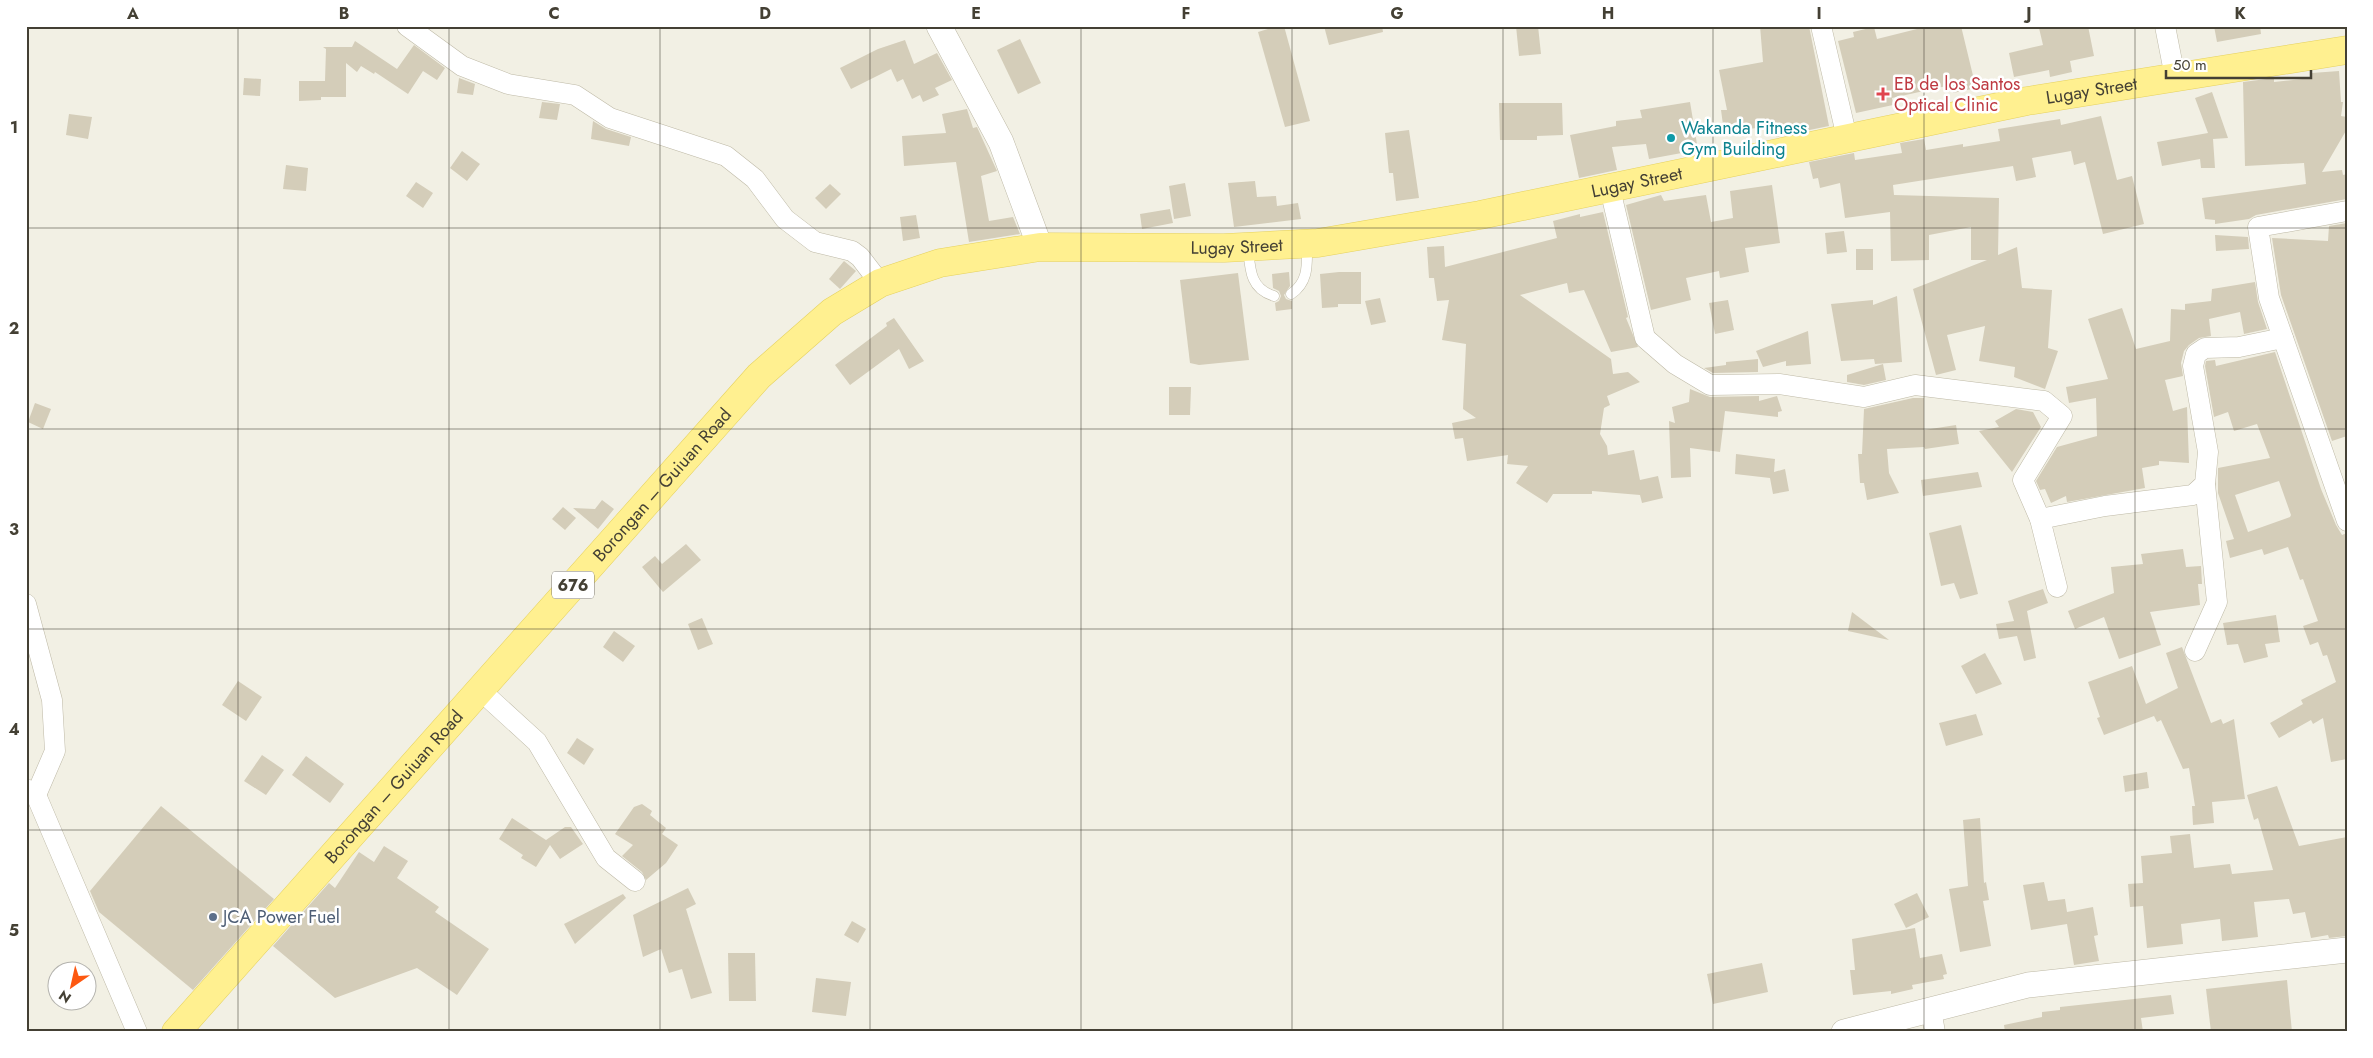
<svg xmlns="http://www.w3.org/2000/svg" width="2373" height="1058" viewBox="0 0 2373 1058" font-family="Jost,sans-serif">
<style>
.building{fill:#d4cdb9;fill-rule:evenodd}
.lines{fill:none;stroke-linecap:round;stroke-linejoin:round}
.service-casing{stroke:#beb9a6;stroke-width:11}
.minor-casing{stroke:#beb9a6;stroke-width:21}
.tertiary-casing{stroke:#beb9a6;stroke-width:26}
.primary-casing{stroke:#e5d15f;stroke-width:29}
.service{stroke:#fff;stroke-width:10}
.minor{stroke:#fff;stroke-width:20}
.tertiary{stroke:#fff;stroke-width:25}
.primary{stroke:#fff090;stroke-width:28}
.grid{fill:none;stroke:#444034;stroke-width:1;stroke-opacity:0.55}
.health-dot{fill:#e0444e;stroke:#fff;stroke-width:2}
.culture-dot{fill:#0f9aa8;stroke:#fff;stroke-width:2}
.service-dot{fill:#5c6f8a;stroke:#fff;stroke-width:2}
.labels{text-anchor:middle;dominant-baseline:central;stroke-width:5;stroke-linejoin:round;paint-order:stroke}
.shield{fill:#fff;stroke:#7c7971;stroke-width:1}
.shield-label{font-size:16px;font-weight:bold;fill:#444034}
.health-label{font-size:18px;fill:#be3a42;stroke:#fff;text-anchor:start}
.street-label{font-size:18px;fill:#444034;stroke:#fff}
.culture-label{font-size:18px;fill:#0d838f;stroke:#fff;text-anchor:start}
.service-label{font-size:18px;fill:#4e5e75;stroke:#fff;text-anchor:start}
.neatline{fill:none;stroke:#444034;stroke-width:2}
.grid-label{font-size:16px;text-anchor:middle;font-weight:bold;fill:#444034}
</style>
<rect width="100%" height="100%" fill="#f2f0e4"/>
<g class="building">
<polygon points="1278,26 1284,26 1310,121 1285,127 1258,32"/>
<polygon points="1324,26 1382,26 1383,32 1329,45"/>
<polygon points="1516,26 1538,26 1541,54 1519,56"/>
<polygon points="1760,26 1809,26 1829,126 1776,137 1773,126 1724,132 1721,110 1727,110 1719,70 1763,62"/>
<polygon points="1929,26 1961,26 1976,88 1953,93 1951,85 1892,98 1893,105 1856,113 1838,41 1854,37 1853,32 1874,27 1877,39"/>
<polygon points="2048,26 2088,26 2094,56 2070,61 2072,72 2050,77 2049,70 2014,77 2009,53 2043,45 2039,28"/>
<polygon points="2214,26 2260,26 2261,34 2217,42"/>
<polygon points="1020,39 1041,83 1018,94 997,50"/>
<polygon points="905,40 914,64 937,53 952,80 935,88 939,95 923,102 920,95 912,99 903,79 897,82 891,69 851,89 840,68 878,49"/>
<polygon points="355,41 397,69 414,45 445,68 437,80 423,71 408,94 375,72 374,74 361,66 357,72 346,63 346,97 321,97 321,100 299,101 299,81 325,81 326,49 323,47 352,47"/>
<polygon points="2339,71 2341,102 2343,102 2341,116 2347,117 2347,129 2322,172 2342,170 2343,175 2347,174 2347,199 2256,215 2249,219 2215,224 2215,220 2205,219 2202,198 2306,184 2304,163 2245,166 2243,82 2274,78 2274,82 2312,78 2312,73"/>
<polygon points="244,78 261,79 260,96 243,95"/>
<polygon points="459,78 475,84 473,95 457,93"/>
<polygon points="2212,92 2228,138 2213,139 2215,168 2201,168 2200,159 2162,166 2157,142 2208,133 2195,98"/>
<polygon points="542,102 560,104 557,120 539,118"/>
<polygon points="1690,102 1698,150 1649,159 1646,144 1612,147 1617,170 1579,178 1570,135 1616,126 1616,121 1642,118 1640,110"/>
<polygon points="1499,103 1562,103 1563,135 1537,136 1537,140 1500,140"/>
<polygon points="967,109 973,128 977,127 997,171 981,176 989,221 1013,217 1020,234 969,242 956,162 904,166 902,136 946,133 942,114"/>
<polygon points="69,114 92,117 88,139 66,135"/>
<polygon points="2101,116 2117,180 2132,176 2144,224 2103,234 2085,162 2074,165 2071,151 2032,158 2036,177 2016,181 2013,166 1893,185 1894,195 1999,198 1998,255 2017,247 2022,288 2052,290 2048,348 2058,351 2045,389 2014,377 2015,367 1979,361 1985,326 1947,335 1956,370 1936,375 1913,289 1987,260 1971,260 1971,227 1929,235 1929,260 1891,261 1890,212 1845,218 1840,183 1820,188 1818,178 1813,179 1809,162 1854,153 1855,160 1902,153 1900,143 1924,139 1926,150 1963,144 1963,147 2000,141 1998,129 2060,119 2061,125"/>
<polygon points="593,121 606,129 631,137 629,146 591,139"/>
<polygon points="1409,130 1419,198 1396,201 1393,173 1389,173 1385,133"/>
<polygon points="462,151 480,164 467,181 450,168"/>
<polygon points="286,165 308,168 306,191 283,189"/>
<polygon points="1255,181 1257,197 1276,196 1277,206 1298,203 1301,219 1234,227 1228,183"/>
<polygon points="416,182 433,193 423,208 406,196"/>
<polygon points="1185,183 1191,216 1174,219 1169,186"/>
<polygon points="830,184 841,194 826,209 815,198"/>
<polygon points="1772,185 1780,243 1745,248 1749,272 1720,278 1719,271 1686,278 1691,300 1651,310 1626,205 1661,195 1664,201 1706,195 1711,222 1733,218 1730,191"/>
<polygon points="1170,209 1173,223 1142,229 1140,214"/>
<polygon points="1603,212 1628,317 1626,318 1638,347 1611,352 1584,290 1569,293 1567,283 1520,295 1611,359 1613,374 1628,372 1640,382 1607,396 1610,405 1604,408 1600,434 1607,446 1608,455 1634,450 1640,480 1658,476 1663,498 1642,503 1640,495 1592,491 1592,494 1553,494 1547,503 1516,483 1528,466 1507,464 1508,455 1467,461 1463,438 1455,439 1452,423 1476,418 1463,409 1466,344 1442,340 1449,300 1437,301 1434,278 1429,278 1427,247 1444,246 1445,267 1557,238 1553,221 1580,214 1580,217"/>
<polygon points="916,215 920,238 903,241 900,217"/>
<polygon points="2347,223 2347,436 2332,441 2281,295 2272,238 2328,241 2329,226"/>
<polygon points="1844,231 1847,252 1827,254 1825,233"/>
<polygon points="2215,235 2248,237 2249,249 2216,251"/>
<rect x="1856" y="249" width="17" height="21"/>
<polygon points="844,261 856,271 840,289 829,279"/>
<polygon points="1289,272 1290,286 1284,295 1286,299 1292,301 1292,309 1276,311 1275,303 1279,301 1281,296 1279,291 1273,288 1272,274"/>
<polygon points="1339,272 1361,272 1361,304 1338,304 1338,307 1322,308 1320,274"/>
<polygon points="1238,273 1249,360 1199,365 1190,363 1180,280"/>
<polygon points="2255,282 2258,302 2267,329 2244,334 2240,312 2209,319 2211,336 2199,338 2189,345 2184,351 2181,363 2183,376 2165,380 2173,411 2187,407 2189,463 2159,461 2159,465 2142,468 2145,488 2067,502 2066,496 2051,503 2045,489 2040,490 2036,481 2057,447 2097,436 2096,398 2069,403 2066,387 2108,379 2088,319 2122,308 2136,349 2170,341 2171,309 2185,310 2185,304 2211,301 2212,289"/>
<polygon points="1897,296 1902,362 1875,364 1874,359 1841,361 1831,304 1873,300 1873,305"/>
<polygon points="1380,298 1386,322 1371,325 1365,301"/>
<polygon points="1728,300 1734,330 1715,334 1709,303"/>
<polygon points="894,318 924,361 909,369 899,349 850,385 835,365 887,326 886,323"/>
<polygon points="1808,331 1811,364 1786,366 1786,361 1763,367 1756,351"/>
<path d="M 2275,352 L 2321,489 L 2336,525 L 2342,535 L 2347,533 L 2347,759 L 2331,762 L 2323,718 L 2313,724 L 2311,720 L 2279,738 L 2270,723 L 2303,704 L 2301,700 L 2336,682 L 2327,655 L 2323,656 L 2318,642 L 2310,645 L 2303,626 L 2318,621 L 2303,579 L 2300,580 L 2288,547 L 2264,555 L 2262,549 L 2230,558 L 2226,541 L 2234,539 L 2218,493 L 2218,468 L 2270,458 L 2257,424 L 2234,431 L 2228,412 L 2214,417 L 2205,366 L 2206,361 L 2215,360 L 2216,366 ZM 2279,481 L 2291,515 L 2290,517 L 2248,532 L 2235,495 Z"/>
<polygon points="1758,359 1758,372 1713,373 1704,368 1726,365 1726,362"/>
<polygon points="1883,364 1886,380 1864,385 1847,382 1847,375"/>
<polygon points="1169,387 1191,387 1190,415 1169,415"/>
<polygon points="1690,389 1710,397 1759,396 1759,401 1777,396 1782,411 1778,412 1778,417 1725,411 1720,452 1690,448 1691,477 1671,478 1669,421 1675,423 1672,407 1689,402"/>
<polygon points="1913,398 1924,398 1924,430 1956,425 1959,444 1925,449 1924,447 1887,449 1889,473 1899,493 1867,500 1864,483 1860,483 1858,454 1862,454 1864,409"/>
<polygon points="35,403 51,409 43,429 28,422"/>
<polygon points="2016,409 2033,412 2041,427 2012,472 1979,431 1999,427 1995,421"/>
<polygon points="1736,454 1775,459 1774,472 1785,469 1789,491 1773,494 1770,478 1735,474"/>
<polygon points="1978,472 1982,487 1923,496 1921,480"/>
<polygon points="602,500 614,509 598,529 573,508 595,509"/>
<polygon points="563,507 576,518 565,530 552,519"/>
<polygon points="1961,525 1978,594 1960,599 1954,583 1941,586 1929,533"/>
<polygon points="686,544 701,560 663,592 642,567 655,556 662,564"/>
<polygon points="2183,549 2186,567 2201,566 2202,584 2198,584 2200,605 2150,612 2161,645 2119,659 2104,617 2075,629 2068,611 2114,593 2111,567 2143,564 2141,554"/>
<polygon points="2043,589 2048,603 2027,611 2036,658 2024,661 2017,636 1999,639 1996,624 2014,621 2008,601"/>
<polygon points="1852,612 1889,640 1848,631"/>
<polygon points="2276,615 2280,642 2265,644 2268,657 2244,663 2238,644 2227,645 2223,623"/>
<polygon points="702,618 713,644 698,650 688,624"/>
<polygon points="614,631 635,646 623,662 603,647"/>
<polygon points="2182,647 2211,723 2221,719 2223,724 2234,719 2245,799 2212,802 2214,823 2193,825 2192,806 2195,806 2189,768 2183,769 2161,720 2157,722 2154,716 2104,735 2097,718 2100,717 2088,682 2132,666 2146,704 2178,688 2166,653"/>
<polygon points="1985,653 2002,684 1976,694 1961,666"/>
<polygon points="238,681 262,697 246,721 222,705"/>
<polygon points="1976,714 1983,735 1946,746 1939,723"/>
<polygon points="577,738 594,749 584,765 567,753"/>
<polygon points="262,755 284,770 266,795 244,781"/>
<polygon points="306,756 344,784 330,803 292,775"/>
<polygon points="2147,772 2149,788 2125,792 2123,776"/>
<polygon points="2277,786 2299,846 2347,837 2347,936 2329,938 2328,935 2311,938 2305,912 2293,914 2289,899 2254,902 2258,937 2222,941 2220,919 2181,924 2183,944 2147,948 2143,906 2130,907 2128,884 2143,883 2141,856 2172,853 2170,836 2190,834 2194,868 2230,864 2232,874 2273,870 2258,818 2254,820 2247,795"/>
<polygon points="642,804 652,811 650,815 666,828 662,834 678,845 666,863 646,880 642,872 622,856 633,845 615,834 634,807"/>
<polygon points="161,806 274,899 193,990 99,912 90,891"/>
<polygon points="512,818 546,840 565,827 571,827 583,844 560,859 550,845 536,867 521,858 523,855 499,839"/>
<polygon points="1980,818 1984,883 1986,882 1989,900 1983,901 1991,946 1960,952 1949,889 1968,886 1963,820"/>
<polygon points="384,846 408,861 397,878 439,907 435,912 489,949 457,995 417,968 335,998 273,946 329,883 335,888 359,852 374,862"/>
<polygon points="2044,882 2048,901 2065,899 2067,912 2093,907 2098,935 2094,936 2099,961 2074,965 2067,924 2031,930 2023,885"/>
<polygon points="688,888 696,904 686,909 712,993 691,999 682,969 669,973 661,949 643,957 633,915"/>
<polygon points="1917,893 1929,917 1906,928 1894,904"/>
<polygon points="623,894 626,898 575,944 564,924"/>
<polygon points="852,921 866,929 858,943 844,935"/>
<polygon points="1915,928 1920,958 1942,954 1947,974 1943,975 1944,979 1912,985 1913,989 1891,994 1891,991 1853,995 1850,970 1855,970 1852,939"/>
<polygon points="728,953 755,953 756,1001 729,1001"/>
<polygon points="1762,963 1768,992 1713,1004 1707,974"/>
<polygon points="816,978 851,982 846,1016 812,1012"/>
<polygon points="2287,980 2292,1032 2211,1032 2206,989"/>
<polygon points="2171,995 2174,1014 2141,1018 2143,1032 2005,1032 2004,1025 2042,1017 2042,1012 2060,1010 2060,1007"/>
</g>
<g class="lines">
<g class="service-casing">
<g id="service">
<path d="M 1248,247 C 1250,269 1250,289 1274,296"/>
<path d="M 1291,294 C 1309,282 1307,264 1307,245"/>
</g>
</g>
<g class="minor-casing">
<g id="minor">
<polyline points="407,26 462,66 508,84 575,95 610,118 726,156 755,179 785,219 815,242 852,251 860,257 880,283"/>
<polyline points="1821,26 1847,138"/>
<polyline points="2165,26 2175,77"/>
<polyline points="1610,189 1645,338 1675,364 1710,385 1779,384 1864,397 1915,385 2044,401 2062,416 2023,480 2040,519 2057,587"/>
<polyline points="2347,211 2258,227 2269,298 2347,521"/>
<polyline points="2040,519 2105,506 2193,495 2205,484 2208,452 2193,366 2196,354 2205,348 2239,347 2283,338"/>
<polyline points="26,604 52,700 55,751 36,795"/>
<polyline points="2195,651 2217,602 2205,484"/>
<polyline points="480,690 537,742 606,858 635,881"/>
<polyline points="26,789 36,795 137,1032"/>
<polyline points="1931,1010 1935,1032"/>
</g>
</g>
<g class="tertiary-casing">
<g id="tertiary">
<polyline points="939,26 1001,142 1040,247"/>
<polyline points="1844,1032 2028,985 2347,950"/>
</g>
</g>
<g class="primary-casing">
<g id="primary">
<path id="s1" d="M 176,1032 L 759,376 L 832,312 L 880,283 L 940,263 L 1040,247 L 1224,248 L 1318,243 L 1480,215 L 2027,101 L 2347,50"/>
</g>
</g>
<use href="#service" class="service"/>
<use href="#minor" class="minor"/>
<use href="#tertiary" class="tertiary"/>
<use href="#primary" class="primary"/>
</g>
<path class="grid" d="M 238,26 L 238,1032M 449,26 L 449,1032M 660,26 L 660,1032M 870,26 L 870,1032M 1081,26 L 1081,1032M 1292,26 L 1292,1032M 1503,26 L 1503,1032M 1713,26 L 1713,1032M 1924,26 L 1924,1032M 2135,26 L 2135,1032M 26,228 L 2347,228M 26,429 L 2347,429M 26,629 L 2347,629M 26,830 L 2347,830"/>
<path class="health-dot" d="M1880.5 86.5h5v5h5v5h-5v5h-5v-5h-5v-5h5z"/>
<circle class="culture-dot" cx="1671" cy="138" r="5"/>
<circle class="service-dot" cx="213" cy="917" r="5"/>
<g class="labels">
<rect class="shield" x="552" y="571.5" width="42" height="27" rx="4"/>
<g class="shield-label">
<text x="573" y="585">676</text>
</g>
<g class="health-label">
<text x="1894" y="84">EB de los Santos<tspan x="1894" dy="21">Optical Clinic</tspan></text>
</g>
<g class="street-label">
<text stroke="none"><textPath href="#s1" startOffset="2262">Lugay Street</textPath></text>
<text stroke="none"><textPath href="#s1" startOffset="1798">Lugay Street</textPath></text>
<text stroke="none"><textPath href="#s1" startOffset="1392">Lugay Street</textPath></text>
<text stroke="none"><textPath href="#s1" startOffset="732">Borongan – Guiuan Road</textPath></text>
<text stroke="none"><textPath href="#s1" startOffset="328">Borongan – Guiuan Road</textPath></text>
</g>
<g class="culture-label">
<text x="1681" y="128">Wakanda Fitness<tspan x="1681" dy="21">Gym Building</tspan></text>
</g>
<g class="service-label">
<text x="223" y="917">JCA Power Fuel</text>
</g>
</g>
<rect width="2373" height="1058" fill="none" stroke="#ffffff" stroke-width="55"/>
<g transform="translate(72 986) rotate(214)"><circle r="24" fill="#ffffff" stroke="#b4b3ae"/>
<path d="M0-4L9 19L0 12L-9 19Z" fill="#fd5810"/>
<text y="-8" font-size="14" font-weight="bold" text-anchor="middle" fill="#444034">N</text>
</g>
<path d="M2166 70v8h145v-8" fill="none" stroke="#444034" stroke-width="2.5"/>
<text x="2173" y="70" font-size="15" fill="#444034" stroke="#ffffff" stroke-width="4" paint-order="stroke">50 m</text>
<rect x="28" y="28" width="2318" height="1002" class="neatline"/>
<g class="grid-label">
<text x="133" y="19">A</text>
<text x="344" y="19">B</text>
<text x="554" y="19">C</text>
<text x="765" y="19">D</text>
<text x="976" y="19">E</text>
<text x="1186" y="19">F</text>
<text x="1397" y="19">G</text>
<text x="1608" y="19">H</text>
<text x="1819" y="19">I</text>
<text x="2029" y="19">J</text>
<text x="2240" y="19">K</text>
<text x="14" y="133">1</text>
<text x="14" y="334">2</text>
<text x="14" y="535">3</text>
<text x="14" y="735">4</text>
<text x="14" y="936">5</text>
</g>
</svg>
